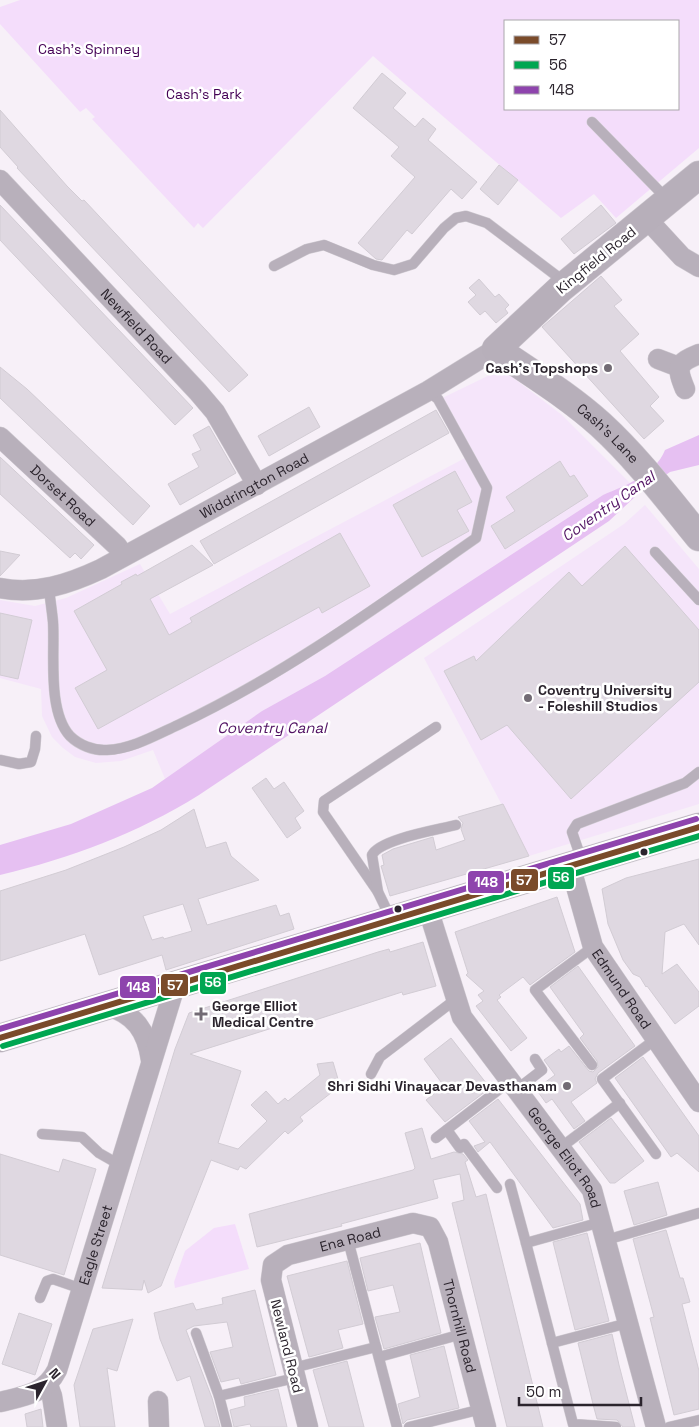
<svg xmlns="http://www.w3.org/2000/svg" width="699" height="1427" viewBox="0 0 699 1427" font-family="'Space Grotesk',sans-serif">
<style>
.built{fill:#f5e5fa}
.green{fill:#f4ddfb;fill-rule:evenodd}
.water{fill:#e6c0f2}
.building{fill:#dfd8e1;stroke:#d2ccd4;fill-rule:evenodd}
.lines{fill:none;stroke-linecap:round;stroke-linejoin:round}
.lane-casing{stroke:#d1ccd3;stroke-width:11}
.street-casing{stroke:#d1ccd3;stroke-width:21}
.secondary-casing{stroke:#d1ccd3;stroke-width:29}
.lane{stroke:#b8b0bb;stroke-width:10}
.street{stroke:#b8b0bb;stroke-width:20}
.secondary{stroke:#b7afba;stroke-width:28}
.bus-1-casing{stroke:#fff;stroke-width:10}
.bus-2-casing{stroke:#fff;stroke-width:10}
.bus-3-casing{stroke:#fff;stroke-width:10}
.bus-1{stroke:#7a4b2a;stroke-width:6}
.bus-2{stroke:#00a651;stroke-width:6}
.bus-3{stroke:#8e44ad;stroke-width:6}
.poi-dot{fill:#726b74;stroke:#fff;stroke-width:2}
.bus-dot{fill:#2b242d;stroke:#fff;stroke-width:2}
.labels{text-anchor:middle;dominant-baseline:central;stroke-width:5;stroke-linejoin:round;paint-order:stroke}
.park-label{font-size:14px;fill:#405;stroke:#fff}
.street-label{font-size:14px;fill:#2b242d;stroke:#fff}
.poi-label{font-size:14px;font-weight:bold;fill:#2b242d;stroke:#fff;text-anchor:end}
.water-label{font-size:15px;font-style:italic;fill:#511263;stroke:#fff}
.line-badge{stroke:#fff;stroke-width:2}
.badge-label{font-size:14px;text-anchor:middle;font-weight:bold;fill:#fff}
</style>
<rect width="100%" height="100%" fill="#f7f0f8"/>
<g class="built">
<polygon points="498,371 505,372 511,376 562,415 630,483 603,495 325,676 262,711 165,779 153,750 121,761 96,763 75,757 63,748 52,737 42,716 41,689 0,678 0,600 35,606 66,598 140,564 170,614 465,458 434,402"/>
<polygon points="645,505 699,569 699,804 529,856 424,658 624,524"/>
</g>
<g class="green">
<path d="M 20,0 L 699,0 L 699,148 L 616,218 L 594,194 L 561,218 L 373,56 L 203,228 L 198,223 L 194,228 L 92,119 L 95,117 L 86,108 L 80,112 L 0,24 L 0,7 ZM 505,21 L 678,21 L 678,109 L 505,109 Z"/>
<polygon points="235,1224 249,1269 175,1288 174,1282 185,1251 214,1228"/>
</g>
<path class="water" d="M 699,435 L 699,465 L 670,472 L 637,495 L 609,521 L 199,795 C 136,834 71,858 0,875 L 0,845 L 71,824 L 152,788 L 262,711 L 325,676 L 603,495 C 626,485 655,475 665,450 Z"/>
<g class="building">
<polygon points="382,73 406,93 393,108 415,127 423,118 436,129 428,140 477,182 462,199 451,189 412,234 407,230 382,260 376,259 358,243 415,177 391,156 399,147 353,108"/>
<polygon points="0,110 67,186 82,201 84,200 248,375 229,392 17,168 18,167 0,147"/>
<polygon points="499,165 518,180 498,205 480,189"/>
<polygon points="0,205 193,408 175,425 0,240"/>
<polygon points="601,205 616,223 574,254 561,239"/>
<polygon points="601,276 622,300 614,306 639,334 620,351 659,397 650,406 664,421 644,439 542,327"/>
<polygon points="479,279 495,297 499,294 509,305 505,309 508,313 496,323 485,311 480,315 468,302 476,295 469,288"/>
<polygon points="0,367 27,389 150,506 133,525 0,398"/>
<polygon points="309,407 320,427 269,456 258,436"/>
<polygon points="436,410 449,433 214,564 200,541"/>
<polygon points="209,426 236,473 180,505 168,484 199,467 192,454 201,450 193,435"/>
<polygon points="0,457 94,545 81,559 75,553 70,558 0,494"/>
<polygon points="560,461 570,477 574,475 588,496 505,549 491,526 515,511 506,497"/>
<polygon points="455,471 472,502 457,510 469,531 422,557 393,505"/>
<polygon points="340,533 370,586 322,613 319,607 98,729 75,688 107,670 74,611 122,584 121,582 136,574 137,576 192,545 213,565 150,599 169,635 192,622 190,618"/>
<polygon points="625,546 699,630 699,682 571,799 507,725 481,740 444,671 474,656 476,661 569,572 582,586"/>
<polygon points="0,551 20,555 0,576"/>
<polygon points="0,613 32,620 18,679 0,675"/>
<polygon points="266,778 274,789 284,782 304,811 295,818 301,828 287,838 252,788"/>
<polygon points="503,804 529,856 390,896 381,866 384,865 382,855 393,849 433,837 436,850 465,840 461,829 463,823 458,817"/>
<path d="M 194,809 L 206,848 L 226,842 L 231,856 L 259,880 L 198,899 L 207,925 L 276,905 L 280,916 L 289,913 L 294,929 L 166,970 L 162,955 L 99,975 L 85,934 L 0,961 L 0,891 L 66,870 L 124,847 L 161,830 ZM 183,904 L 192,931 L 164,939 L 163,937 L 152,940 L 143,916 Z"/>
<polygon points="699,859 699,945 684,924 665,932 662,974 677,964 699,992 699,1006 675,1024 647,986 646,987 640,977 633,974 623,960 608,924 602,889 626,878"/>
<polygon points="557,897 575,952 530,985 523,977 499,995 501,997 497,1000 527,1038 511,1051 476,1006 483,1001 478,995 484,991 466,975 468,973 455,932"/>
<polygon points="423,942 436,986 403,995 402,992 306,1023 304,1018 190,1054 241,1071 218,1143 238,1149 267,1121 251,1105 266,1091 278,1104 285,1098 288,1101 320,1075 317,1064 333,1062 340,1086 300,1117 303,1121 288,1134 285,1131 246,1169 240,1166 238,1170 211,1160 161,1286 148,1293 144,1280 142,1290 102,1288 175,1049 189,1013 378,952 389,949 390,952"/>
<polygon points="578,966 635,1046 598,1073 595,1079 597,1083 571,1102 585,1121 574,1129 552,1099 546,1103 536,1089 555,1075 544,1060 559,1049 561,1052 569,1046 589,1071 593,1072 598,1067 597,1061 580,1038 584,1034 583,1033 550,987"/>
<polygon points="451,1038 490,1088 445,1122 426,1100 444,1086 424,1059"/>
<polygon points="643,1057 699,1136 699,1172 677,1153 671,1157 615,1078"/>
<polygon points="498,1099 580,1204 583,1220 553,1228 490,1142 478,1152 474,1146 485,1142 469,1121"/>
<polygon points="611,1118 644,1161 615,1183 610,1183 579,1142"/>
<polygon points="422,1128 431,1159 454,1152 463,1154 468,1160 465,1162 476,1197 486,1194 543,1427 507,1427 452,1203 464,1200 460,1174 433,1180 438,1198 341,1224 342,1226 257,1247 249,1214 413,1170 415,1168 405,1133"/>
<polygon points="0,1154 59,1172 63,1159 96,1169 64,1275 0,1255"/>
<polygon points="658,1182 667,1215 634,1225 624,1191"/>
<polygon points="666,1230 680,1278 683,1278 690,1302 682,1304 699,1371 699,1409 674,1415 650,1318 654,1317 633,1239"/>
<polygon points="587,1233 609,1321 575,1330 553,1242"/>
<polygon points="420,1243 441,1333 384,1349 375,1317 400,1312 393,1285 368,1291 360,1258"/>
<polygon points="347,1261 363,1324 338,1330 343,1348 309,1357 287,1276"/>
<polygon points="255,1290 276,1375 241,1384 239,1378 221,1382 210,1352 233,1347 227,1322 194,1326 186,1330 212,1398 220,1427 205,1427 190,1376 177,1381 160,1339 154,1313 193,1303 196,1310 223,1304 222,1298"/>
<polygon points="19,1313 52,1324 35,1375 2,1364"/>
<polygon points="133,1319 117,1371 107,1368 115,1427 80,1427 74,1385 93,1329"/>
<polygon points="612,1334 619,1365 635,1427 623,1427 617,1420 597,1419 594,1408 578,1343"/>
<polygon points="444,1346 459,1408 407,1420 403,1424 398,1404 420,1397 410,1355"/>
<polygon points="347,1361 364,1427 329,1427 313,1370"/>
<polygon points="278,1389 287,1427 251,1427 250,1424 234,1427 230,1410 245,1406 244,1397"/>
<polygon points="41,1409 43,1427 27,1427 25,1414"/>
</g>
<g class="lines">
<g class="lane-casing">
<g id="lane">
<polyline points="592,122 668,200"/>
<polyline points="274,266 307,249 324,245 373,265 394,270 413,264 444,228 456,218 466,216 487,223 566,283"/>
<polyline points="655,552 699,600"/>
<path d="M 49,588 C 50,599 52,611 53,622 C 55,653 47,711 70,736 C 79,745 94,751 107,750 C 132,749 156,735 178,725 C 284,675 380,605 476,538 L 487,488 L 438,399 L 428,391"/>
<polyline points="0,760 19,764 31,762 35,749 36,736"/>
<polyline points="582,861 572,832 577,824 685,783 699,772"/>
<polyline points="378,892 323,812 324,801 436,727"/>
<path d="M 391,919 L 378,892 L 372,855 C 380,839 437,830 456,825"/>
<polyline points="592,1065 535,990 593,947"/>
<polyline points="371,1074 380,1057 456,999"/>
<polyline points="516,1090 542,1070 535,1059"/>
<polyline points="447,1130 460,1148 464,1144 497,1188"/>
<polyline points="42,1134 82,1137 99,1153 120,1165"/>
<polyline points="436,1138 510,1081"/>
<polyline points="560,1148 620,1103"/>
<polyline points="656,1154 602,1079 656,1039"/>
<polyline points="510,1184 526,1243 601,1222"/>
<polyline points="348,1240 376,1347"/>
<polyline points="606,1240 699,1213"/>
<polyline points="526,1243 552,1343 628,1323"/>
<polyline points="40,1298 47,1281 53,1279 82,1289"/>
<polyline points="196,1333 219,1396"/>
<polyline points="552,1343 573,1424 616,1427"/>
<polyline points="379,1357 462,1334"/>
<polyline points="293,1368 376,1347 397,1427"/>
<polyline points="227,1427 219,1396 295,1378"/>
<polyline points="409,1427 482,1409"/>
<polyline points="669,1427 699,1420"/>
</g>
</g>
<g class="street-casing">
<g id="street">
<path id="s1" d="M 0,180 L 198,392 L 215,412 L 257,485"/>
<polyline points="647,219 682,257 699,267"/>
<polyline points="658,359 679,367"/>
<path d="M 685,389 C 676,367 677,363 699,354"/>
<path id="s2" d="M 0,437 L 117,546 L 124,556"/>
<path id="s3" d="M 0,588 C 36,595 69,584 101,569 L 428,391 L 496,349"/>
<path id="s4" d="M 570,865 L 593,947 L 699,1102"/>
<path id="s5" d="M 428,909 L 462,1017 L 592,1190 L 656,1427"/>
<path d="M 106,1006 C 135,1013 147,1032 151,1060"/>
<polyline points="48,1385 52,1396 57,1427"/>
<polyline points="158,1401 159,1427"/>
<path id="s6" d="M 0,1402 C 24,1396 45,1394 57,1370 L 175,986"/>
<path id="s7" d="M 308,1427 L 271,1280 L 273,1265 L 288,1255 L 413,1223 L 430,1227 L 438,1242 L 486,1427"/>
</g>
</g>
<g class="secondary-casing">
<g id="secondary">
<path id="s8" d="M 699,175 L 560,289 L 496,349 C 531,373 569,396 601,425 C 637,458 668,499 699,537"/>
<polyline points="0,1038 699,827"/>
</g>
</g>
<use href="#lane" class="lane"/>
<use href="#street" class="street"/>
<use href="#secondary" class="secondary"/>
<g class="bus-1-casing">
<polyline id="bus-1" points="0,1038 699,827"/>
</g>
<g class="bus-2-casing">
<polyline id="bus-2" points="3,1046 699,836"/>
</g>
<g class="bus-3-casing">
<polyline id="bus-3" points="0,1029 696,819"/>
</g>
<use href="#bus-1" class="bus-1"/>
<use href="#bus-2" class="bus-2"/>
<use href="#bus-3" class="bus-3"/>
</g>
<g class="poi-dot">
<circle cx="608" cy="368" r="5"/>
<circle cx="528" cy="698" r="5"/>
<path d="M198.5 1006.5h5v5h5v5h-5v5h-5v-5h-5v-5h5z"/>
<circle cx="567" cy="1086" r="5"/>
</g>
<g class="bus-dot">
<circle cx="644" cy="852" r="4.5"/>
<circle cx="398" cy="909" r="4.5"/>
</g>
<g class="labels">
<g class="park-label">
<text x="89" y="49">Cash’s Spinney</text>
<text x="204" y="94">Cash's Park</text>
</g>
<g class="street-label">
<text transform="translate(596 260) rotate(-39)">Kingfield Road</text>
<text stroke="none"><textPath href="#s1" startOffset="200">Newfield Road</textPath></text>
<text stroke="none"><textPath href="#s8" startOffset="408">Cash's Lane</textPath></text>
<text stroke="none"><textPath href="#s3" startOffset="279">Widdrington Road</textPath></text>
<text stroke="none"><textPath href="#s2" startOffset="86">Dorset Road</textPath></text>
<text stroke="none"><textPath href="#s4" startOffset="136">Edmund Road</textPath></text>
<text stroke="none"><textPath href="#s5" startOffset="288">George Eliot Road</textPath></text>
<text stroke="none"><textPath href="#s7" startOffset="249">Ena Road</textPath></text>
<text stroke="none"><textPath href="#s6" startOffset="199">Eagle Street</textPath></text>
<text stroke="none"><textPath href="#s7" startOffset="435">Thornhill Road</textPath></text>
<text transform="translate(287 1346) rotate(76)">Newland Road</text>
</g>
<g class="poi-label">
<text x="598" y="368">Cash's Topshops</text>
<text x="538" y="690" text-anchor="start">Coventry University<tspan x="538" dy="16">- Foleshill Studios</tspan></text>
<text x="212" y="1006" text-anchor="start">George Elliot<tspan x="212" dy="16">Medical Centre</tspan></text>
<text x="557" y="1086">Shri Sidhi Vinayacar Devasthanam</text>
</g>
<g class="water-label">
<text transform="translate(608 506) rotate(-35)">Coventry Canal</text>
<text x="272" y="727">Coventry Canal</text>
</g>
</g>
<g class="line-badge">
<rect x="547" y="866" width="28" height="24" rx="5" fill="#00a651"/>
<rect x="510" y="868" width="29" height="24" rx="5" fill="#7a4b2a"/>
<rect x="467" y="870" width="38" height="24" rx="5" fill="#8e44ad"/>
<rect x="199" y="971" width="28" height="24" rx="5" fill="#00a651"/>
<rect x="160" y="973" width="29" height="24" rx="5" fill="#7a4b2a"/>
<rect x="119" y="975" width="38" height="24" rx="5" fill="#8e44ad"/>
</g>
<g class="badge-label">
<text x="561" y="882">56</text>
<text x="524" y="885">57</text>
<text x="486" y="887">148</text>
<text x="213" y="987">56</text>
<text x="175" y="990">57</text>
<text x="138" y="992">148</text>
</g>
<rect x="504" y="20" width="175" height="90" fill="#ffffff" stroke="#aaa7ab"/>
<rect x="514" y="36" width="25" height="8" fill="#7a4b2a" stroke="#aaa7ab"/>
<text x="549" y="45" font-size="15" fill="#2b242d">57</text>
<rect x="514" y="61" width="25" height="8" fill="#00a651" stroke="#aaa7ab"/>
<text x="549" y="70" font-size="15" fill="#2b242d">56</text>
<rect x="514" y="86" width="25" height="8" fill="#8e44ad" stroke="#aaa7ab"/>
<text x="549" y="95" font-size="15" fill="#2b242d">148</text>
<g transform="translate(45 1382) rotate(50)" stroke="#ffffff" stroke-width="4" paint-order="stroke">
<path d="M0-4L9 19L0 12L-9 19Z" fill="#2b242d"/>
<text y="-8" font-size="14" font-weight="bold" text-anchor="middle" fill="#2b242d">N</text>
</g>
<path d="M519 1397v8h122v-8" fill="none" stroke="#2b242d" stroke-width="2.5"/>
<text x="526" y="1397" font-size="15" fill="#2b242d" stroke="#ffffff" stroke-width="4" paint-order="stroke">50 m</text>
</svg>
